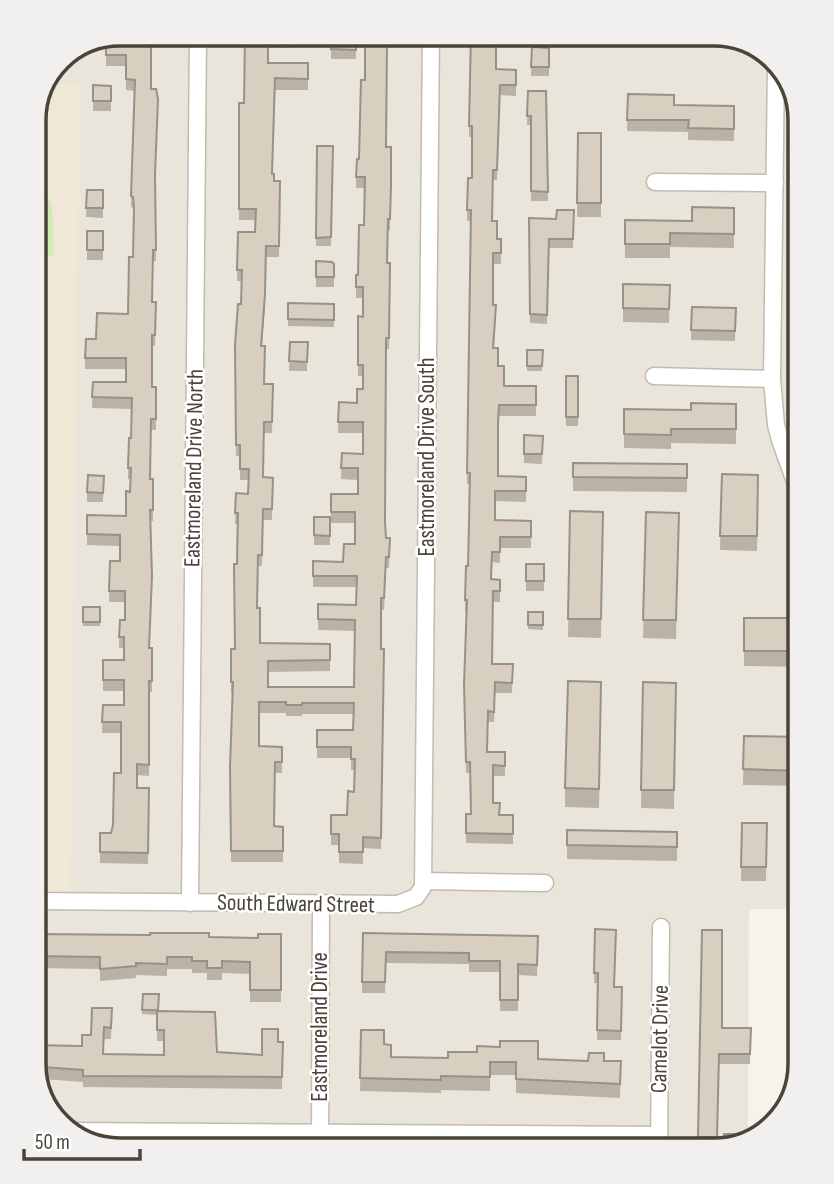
<svg xmlns="http://www.w3.org/2000/svg" width="834" height="1184" viewBox="0 0 834 1184" font-family="'Sofia Sans Condensed',sans-serif">
<style>
.residential{fill:#eae5da}
.education{fill:#efe8d6}
.green{fill:#d2eab5}
.lines{fill:none;stroke-linecap:round;stroke-linejoin:round}
.minor-casing{stroke:#c2bbae;stroke-width:19}
.minor{stroke:#fff;stroke-width:16}
.wall{fill:#bab2a6}
.shaded-wall{fill:#979187}
.building{fill:#d8cfc1;stroke:#979187;stroke-width:2}
.labels{text-anchor:middle;dominant-baseline:central;stroke-width:5;stroke-linejoin:round;paint-order:stroke}
.street-label{font-size:23px;fill:#4b4439;stroke:#fff}
.rim{fill:none;stroke:#4b4439;stroke-width:3.5}
</style>
<rect width="100%" height="100%" fill="#f6f3ec"/>
<polygon class="residential" points="120,33 719,33 758,45 789,77 801,120 801,909 749,909 748,1142 715,1151 115,1151 76,1139 45,1107 33,1064 33,114 62,55"/>
<polygon class="education" points="48,84 80,84 70,899 33,898 33,114"/>
<polygon class="green" points="33,160 52,207 54,255 33,257"/>
<g class="lines">
<g class="minor-casing">
<g id="minor">
<polyline points="776,64 772,379 776,425 781,443 801,498"/>
<polyline points="655,182 775,183"/>
<polyline points="654,376 772,379"/>
<polyline points="424,881 545,883"/>
<polyline points="33,901 398,904 416,897 423,887 431,33"/>
<polyline points="190,903 198,33"/>
<polyline points="68,1131 659,1135"/>
<polyline points="320,1151 321,904"/>
<polyline points="659,1151 661,927"/>
</g>
</g>
<use href="#minor" class="minor"/>
</g>
<g class="wall">
<polygon points="120,33 151,89 155,184 156,261 153,261 152,302 156,302 155,346 152,346 152,387 156,387 156,430 151,430 151,479 153,479 153,521 150,521 149,648 152,648 152,692 149,692 149,776 137,775 137,788 149,788 148,864 100,863 100,833 111,833 121,773 121,733 102,733 103,705 124,705 124,691 103,691 103,660 124,660 124,648 119,648 120,620 125,620 125,602 109,602 110,561 120,561 120,546 87,545 87,515 126,516 130,492 131,479 128,479 128,468 131,438 132,409 92,408 93,382 126,382 126,369 85,369 85,358 96,339 128,314 133,257 133,208 131,207 135,91 126,90 126,66 106,66 106,38"/>
<polygon points="245,33 291,33 291,48 268,47 268,63 308,63 308,90 275,90 272,174 274,181 280,181 279,257 266,257 265,305 262,346 264,384 273,384 272,433 264,433 263,477 273,478 272,520 263,520 262,566 258,566 257,608 260,643 330,644 330,671 268,672 268,687 354,687 355,631 318,630 318,604 356,605 356,587 313,587 313,561 343,562 355,544 355,523 331,523 331,494 358,494 358,480 341,479 342,453 363,454 363,433 338,433 339,402 357,403 363,389 363,376 358,376 358,330 363,317 363,298 356,298 356,287 358,275 364,225 364,188 356,188 356,177 359,159 386,147 391,147 390,230 388,230 387,263 390,263 389,349 386,349 385,523 386,538 390,538 389,568 386,568 384,610 381,609 381,649 384,649 381,849 363,848 363,864 339,863 339,845 331,845 331,815 347,815 354,792 355,770 351,770 351,758 317,758 317,730 353,730 354,714 302,714 302,716 286,716 286,713 259,713 259,746 282,747 282,773 275,773 274,826 283,827 283,862 231,862 230,767 233,693 231,693 231,649 235,649 237,524 235,524 236,493 248,494 249,480 240,480 240,456 236,456 235,345 241,304 242,281 237,281 238,232 255,232 255,220 239,220 239,103 244,103"/>
<rect x="331" y="33" width="25" height="26"/>
<polygon points="471,33 523,33 522,47 496,47 496,69 516,70 516,96 500,95 497,180 493,180 492,221 497,239 501,239 501,264 493,264 493,305 496,315 494,348 504,386 536,386 536,416 499,416 498,434 498,476 526,477 526,502 495,501 495,520 531,521 531,548 500,548 500,563 492,562 491,579 500,580 500,602 493,602 492,664 513,664 512,693 495,693 494,722 488,722 487,752 505,752 505,776 493,776 493,803 499,815 513,815 513,844 466,843 466,814 471,814 470,773 466,773 464,695 467,611 465,611 466,566 468,566 469,484 467,484 467,473 471,221 467,221 467,210 472,178 472,137 469,137"/>
<polygon points="561,33 719,33 739,39 739,47 624,44 624,41 561,41"/>
<polygon points="532,47 549,48 549,76 531,76"/>
<polygon points="93,85 111,86 111,111 93,111"/>
<polygon points="528,91 546,91 548,201 531,201 531,125 527,125"/>
<polygon points="628,94 674,105 734,106 734,141 688,140 688,132 627,131"/>
<polygon points="578,133 601,133 601,217 577,217"/>
<polygon points="317,146 333,146 331,246 316,246"/>
<polygon points="87,190 103,190 103,218 86,217"/>
<polygon points="734,208 734,248 670,247 670,258 625,258 625,220 692,221"/>
<polygon points="574,210 573,248 549,248 547,324 530,323 529,218 556,219"/>
<rect x="87" y="231" width="16" height="29"/>
<polygon points="316,261 334,264 334,287 316,287"/>
<polygon points="623,284 670,285 669,323 623,322"/>
<polygon points="288,303 334,304 334,327 288,326"/>
<polygon points="692,307 736,308 735,341 691,340"/>
<polygon points="290,342 308,342 307,371 289,371"/>
<polygon points="527,350 543,350 542,371 527,371"/>
<rect x="566" y="376" width="12" height="50"/>
<polygon points="736,404 736,444 671,443 671,449 624,448 624,409 691,410"/>
<polygon points="543,436 542,464 524,463 524,454"/>
<polygon points="573,463 687,464 687,492 573,491"/>
<polygon points="722,474 758,475 757,551 720,550"/>
<polygon points="104,476 103,502 87,502 87,492"/>
<polygon points="570,511 603,512 601,638 568,637"/>
<polygon points="646,512 679,513 676,639 643,638"/>
<rect x="314" y="517" width="16" height="28"/>
<rect x="526" y="564" width="18" height="27"/>
<rect x="83" y="607" width="17" height="19"/>
<polygon points="528,612 543,612 543,630 528,629"/>
<polygon points="744,618 801,618 801,667 744,666"/>
<polygon points="643,682 676,683 674,809 641,808"/>
<polygon points="601,701 599,808 565,807 565,788"/>
<polygon points="744,736 801,737 801,786 743,785"/>
<polygon points="742,823 767,823 766,881 741,881"/>
<polygon points="567,830 677,832 677,861 567,859"/>
<polygon points="595,929 615,987 622,987 621,1040 597,1040 598,983 594,983"/>
<polygon points="702,930 722,1028 751,1028 750,1064 719,1064 717,1146 698,1146"/>
<polygon points="363,933 538,936 537,976 518,975 518,1011 500,1011 500,972 469,972 469,964 386,963 385,993 362,993"/>
<polygon points="33,934 258,938 281,934 281,1002 250,1002 250,974 222,973 222,980 207,980 207,973 192,973 192,969 167,969 167,976 136,975 136,978 100,981 100,969 33,968"/>
<polygon points="794,946 801,946 801,1065 799,1072 793,1072"/>
<polygon points="143,994 159,1011 217,1052 262,1055 278,1042 283,1042 282,1089 83,1087 83,1082 43,1079 43,1086 39,1086 33,1064 82,1046 112,1008 111,1039 104,1039 103,1054 164,1055 164,1041 157,1041 157,1015 142,1014"/>
<polygon points="361,1030 384,1044 391,1057 621,1061 620,1098 516,1093 516,1075 490,1075 490,1091 441,1090 441,1093 360,1091"/>
</g>
<polygon class="shaded-wall" points="266,246 265,305 261,357"/>
<g class="building">
<polygon points="120,33 151,33 151,89 156,89 158,99 155,175 156,250 153,250 152,302 156,302 155,335 152,335 152,387 156,387 156,419 151,419 150,479 153,479 153,510 150,510 152,576 149,648 152,648 152,681 149,681 149,765 137,764 137,788 149,788 148,853 100,852 100,833 111,833 113,825 114,773 121,773 121,722 102,722 103,705 124,705 124,680 103,680 103,660 124,660 124,637 119,637 120,620 125,620 125,591 109,591 110,561 120,561 120,535 87,534 87,515 126,516 126,491 130,492 131,468 128,468 129,438 131,438 132,398 92,397 93,382 126,382 126,358 85,358 86,339 96,339 97,313 128,314 129,257 133,257 134,207 133,197 131,196 135,80 126,79 126,55 106,55 106,38"/>
<polygon points="245,33 291,33 291,37 268,36 268,63 308,63 308,79 275,78 272,174 274,174 274,181 280,181 279,246 266,246 265,294 261,346 265,346 264,384 273,384 272,422 264,422 263,477 273,478 272,509 263,509 262,555 258,555 257,608 260,608 260,643 330,644 330,660 268,661 268,687 354,687 355,620 318,619 318,604 356,605 357,576 313,576 313,561 343,562 344,544 355,544 355,512 331,512 331,494 358,494 358,468 341,468 342,453 363,454 363,422 338,422 339,402 357,403 357,389 363,389 363,365 358,365 358,316 363,317 363,287 356,287 356,275 358,275 359,225 364,225 365,177 356,177 357,159 359,159 361,80 365,80 365,46 387,46 386,147 391,147 391,185 390,219 388,219 387,263 390,263 389,338 386,338 385,522 386,538 390,538 389,557 386,557 384,598 381,598 381,649 384,649 381,838 363,837 363,852 339,852 339,834 331,834 331,815 347,815 348,791 354,792 355,759 351,759 351,747 317,747 317,730 353,730 354,703 302,703 302,705 286,705 286,702 259,702 259,746 282,747 282,762 275,762 274,826 283,827 283,851 231,851 230,767 233,682 231,682 231,649 235,649 234,564 237,564 238,513 235,513 236,493 248,494 249,469 240,469 240,445 236,445 235,345 238,304 241,304 242,270 237,270 238,232 255,232 256,209 239,209 239,103 244,103"/>
<polygon points="331,33 356,33 356,50 331,49"/>
<polygon points="471,33 522,33 522,37 496,36 496,69 516,70 516,85 500,85 497,170 493,170 492,221 497,221 497,239 501,239 501,253 493,253 493,305 496,305 493,348 498,348 498,366 504,366 504,386 536,386 536,405 499,405 498,424 498,476 526,477 526,491 495,491 495,520 531,521 531,537 500,537 500,552 492,552 491,579 500,580 500,591 493,591 492,664 513,664 512,683 495,682 494,712 488,711 487,752 505,752 505,766 493,765 493,803 500,803 499,815 513,815 513,834 466,833 466,814 471,814 470,762 466,762 464,685 467,600 465,600 466,566 468,566 469,524 470,473 467,473 471,210 467,210 468,178 472,178 472,126 469,126"/>
<polygon points="633,33 719,33 725,35"/>
<polygon points="532,47 549,48 549,67 531,67"/>
<polygon points="93,85 111,86 111,101 93,101"/>
<polygon points="528,91 546,91 548,192 531,191 531,116 527,116"/>
<polygon points="628,94 674,95 674,105 734,106 734,129 688,128 689,120 627,120"/>
<polygon points="578,133 601,133 601,203 577,203"/>
<polygon points="317,146 333,146 331,237 316,238"/>
<polygon points="87,190 103,190 103,208 86,208"/>
<polygon points="692,207 734,208 734,234 670,233 670,244 625,244 625,220 692,221"/>
<polygon points="557,210 574,210 573,239 549,239 547,315 530,314 529,218 556,219"/>
<rect x="87" y="231" width="16" height="19"/>
<polygon points="316,261 332,262 334,264 334,277 316,277"/>
<polygon points="623,284 670,285 669,309 623,308"/>
<polygon points="288,303 334,304 334,320 288,319"/>
<polygon points="692,307 736,308 735,331 691,330"/>
<polygon points="290,342 308,342 307,362 289,361"/>
<polygon points="527,350 543,350 542,366 527,366"/>
<rect x="566" y="376" width="12" height="41"/>
<polygon points="691,403 736,404 736,429 671,429 671,435 624,434 624,409 691,410"/>
<polygon points="524,435 543,436 542,454 524,454"/>
<polygon points="573,463 687,464 687,478 573,477"/>
<polygon points="722,474 758,475 757,536 720,536"/>
<polygon points="88,475 104,476 103,493 87,492"/>
<polygon points="570,511 603,512 601,619 568,619"/>
<polygon points="646,512 679,513 676,620 643,620"/>
<polygon points="314,517 330,517 330,536 314,535"/>
<rect x="526" y="564" width="18" height="17"/>
<rect x="83" y="607" width="17" height="15"/>
<rect x="528" y="612" width="15" height="13"/>
<rect x="744" y="618" width="57" height="33"/>
<polygon points="568,681 601,682 599,789 565,788"/>
<polygon points="643,682 676,683 674,790 641,790"/>
<polygon points="744,736 801,737 801,771 743,769"/>
<polygon points="742,823 767,823 766,867 741,867"/>
<polygon points="567,830 677,832 677,847 567,845"/>
<polygon points="595,929 616,930 614,987 622,987 621,1031 597,1030 598,973 594,973"/>
<polygon points="702,930 722,930 722,1028 751,1028 750,1054 719,1054 717,1137 698,1137"/>
<polygon points="150,933 209,933 209,937 258,938 258,934 281,934 281,990 250,990 250,962 222,961 222,968 207,968 207,961 192,961 192,957 167,957 167,964 136,963 136,966 100,969 100,957 33,956 33,934 150,935"/>
<polygon points="363,933 538,936 537,965 518,964 518,1000 500,1000 500,961 469,961 469,953 386,952 385,982 362,982"/>
<polygon points="794,946 801,946 801,1054 793,1054"/>
<polygon points="143,994 159,994 158,1010 142,1010"/>
<polygon points="92,1008 112,1008 111,1028 104,1027 103,1054 164,1055 164,1030 157,1030 157,1011 215,1012 217,1052 262,1055 262,1029 278,1029 278,1042 283,1042 282,1077 83,1076 83,1070 43,1067 43,1075 36,1075 33,1064 33,1045 82,1046 82,1035 91,1035"/>
<polygon points="361,1030 384,1030 384,1044 391,1045 391,1057 448,1058 448,1052 477,1052 477,1046 500,1047 500,1041 538,1041 538,1059 588,1061 589,1053 604,1053 604,1061 621,1061 620,1084 516,1079 516,1062 490,1062 490,1077 441,1076 441,1080 360,1078"/>
<polygon points="724,1134 738,1134 738,1145 724,1148"/>
</g>
<g class="labels">
<g class="street-label">
<text transform="translate(427 457) rotate(-90)">Eastmoreland Drive South</text>
<text transform="translate(194 468) rotate(-89)">Eastmoreland Drive North</text>
<text transform="translate(296 904) rotate(1)">South Edward Street</text>
<text transform="translate(320 1027) rotate(-90)">Eastmoreland Drive</text>
<text transform="translate(660 1039) rotate(-89)">Camelot Drive</text>
</g>
</g>
<path d="M0 0H834V1184H0ZM120 46H714A74 74 0 0 1 788 120V1064A74 74 0 0 1 714 1138H120A74 74 0 0 1 46 1064V120A74 74 0 0 1 120 46Z" fill="#f1f0ef" fill-rule="evenodd"/>
<path class="rim" d="M120 46H714A74 74 0 0 1 788 120V1064A74 74 0 0 1 714 1138H120A74 74 0 0 1 46 1064V120A74 74 0 0 1 120 46Z"/>
<path d="M24 1149v10h116v-10" fill="none" stroke="#4b4439" stroke-width="3.5"/>
<text x="35" y="1149" font-size="21" fill="#4b4439" stroke="#ffffff" stroke-width="5" paint-order="stroke">50 m</text>
</svg>
